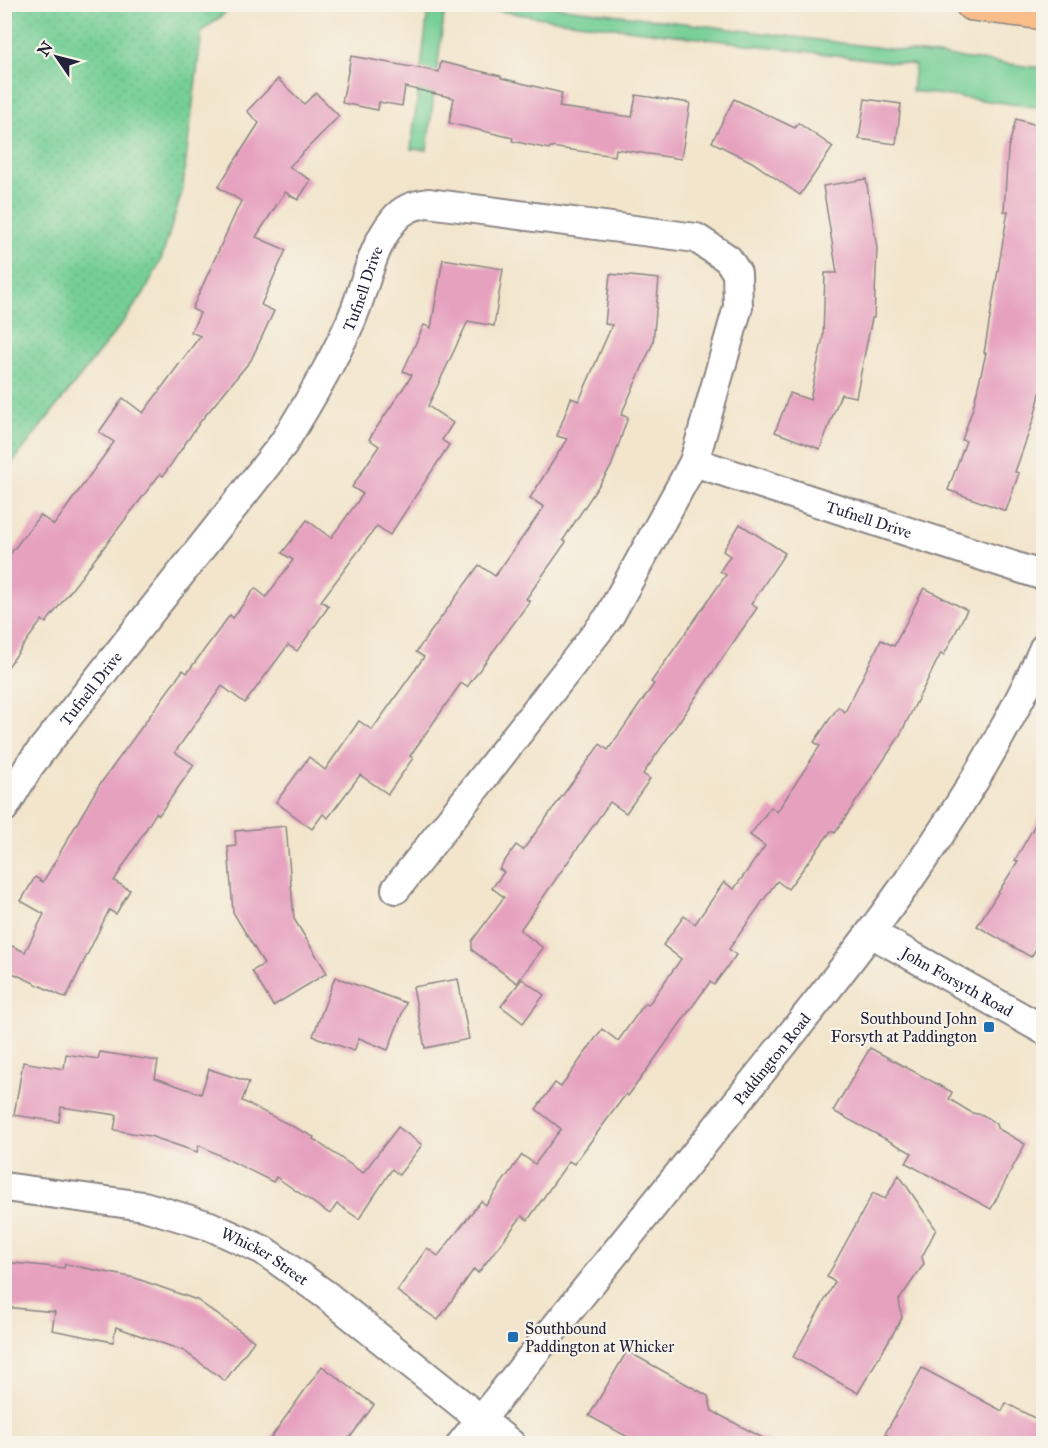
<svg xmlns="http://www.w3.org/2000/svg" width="1048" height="1448" viewBox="0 0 1048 1448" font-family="'IM FELL Great Primer',serif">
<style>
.green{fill:#76cf96;stroke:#4c7868;stroke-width:1.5}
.park{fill:url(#park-dots);stroke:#4c7868;stroke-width:1.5}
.building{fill:#e6a1bf}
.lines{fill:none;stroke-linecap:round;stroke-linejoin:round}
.minor-casing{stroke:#8a8484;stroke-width:32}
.major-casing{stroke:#8a8484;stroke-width:36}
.minor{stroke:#fff;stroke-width:28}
.major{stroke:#f8bd89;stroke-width:33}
.poi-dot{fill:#1f6fb2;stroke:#f7f3e8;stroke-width:2}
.labels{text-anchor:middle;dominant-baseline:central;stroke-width:4.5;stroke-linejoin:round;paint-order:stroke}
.street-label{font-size:16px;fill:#22223b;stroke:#f7f3e8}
.poi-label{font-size:16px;fill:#22223b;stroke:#f7f3e8;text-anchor:end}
</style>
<defs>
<pattern id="park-dots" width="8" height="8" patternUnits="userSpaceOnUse" patternTransform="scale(1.5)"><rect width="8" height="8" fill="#76cf96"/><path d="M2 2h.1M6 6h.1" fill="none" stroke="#66b182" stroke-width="1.8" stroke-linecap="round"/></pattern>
</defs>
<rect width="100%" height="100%" fill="#f7f3e8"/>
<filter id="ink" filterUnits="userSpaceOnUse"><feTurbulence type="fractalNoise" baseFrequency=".0167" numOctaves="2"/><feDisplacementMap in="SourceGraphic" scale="12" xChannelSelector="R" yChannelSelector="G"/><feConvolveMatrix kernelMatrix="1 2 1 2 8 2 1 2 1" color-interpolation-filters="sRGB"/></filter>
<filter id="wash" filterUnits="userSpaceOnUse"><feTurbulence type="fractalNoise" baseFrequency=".008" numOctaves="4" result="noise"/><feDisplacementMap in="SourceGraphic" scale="24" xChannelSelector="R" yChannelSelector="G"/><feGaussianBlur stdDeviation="1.35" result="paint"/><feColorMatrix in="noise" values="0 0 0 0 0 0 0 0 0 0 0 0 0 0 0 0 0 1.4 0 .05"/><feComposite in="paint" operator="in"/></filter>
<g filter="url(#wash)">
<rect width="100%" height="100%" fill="#f2e5cc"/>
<g class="green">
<polygon points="423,5 457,5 444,15 427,150 411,149 428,11"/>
<polygon points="462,5 541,5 1041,68 1043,70 1043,108 912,91 915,65 562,21"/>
</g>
<polygon class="park" points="5,4 236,5 202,31 182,192 161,260 146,290 126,318 5,472"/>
<g id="blocks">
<g class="building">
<polygon points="351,56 439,72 441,62 501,76 501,78 562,93 559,107 632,117 636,95 690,103 681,159 616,149 615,156 550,147 549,149 512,141 513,138 449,123 454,98 405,87 402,106 379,102 378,110 342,103"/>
<polygon points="278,79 304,104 316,93 339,116 289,167 311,180 298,200 285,192 256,237 286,250 261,305 274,311 251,360 200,422 163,476 160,474 46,623 42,620 4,672 4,562 40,515 54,525 114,442 99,432 123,398 143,413 200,336 191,332 200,313 192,309 241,201 218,187 259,123 247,111"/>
<polygon points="734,99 795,128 798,123 833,147 800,195 752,162 712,142"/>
<polygon points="865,99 901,104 896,144 859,139"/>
<polygon points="1016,119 1044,127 1044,378 1034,418 1015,472 1019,473 1006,511 948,490 966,441 962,440 973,408 986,353 984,353 1008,211 1004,211 1008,149"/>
<polygon points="866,179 877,248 874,318 872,318 856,397 841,394 820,449 775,432 790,393 810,400 823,337 825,273 837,273 823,186"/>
<polygon points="443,259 503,269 494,326 468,321 428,406 453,423 442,440 449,445 390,535 377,526 321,601 329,606 297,651 288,645 245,703 222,686 175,752 194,765 159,815 156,813 114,881 130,890 116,914 109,910 66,998 4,969 4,961 12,946 25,952 44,914 21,901 35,877 43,882 98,787 183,670 187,673 230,615 233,618 255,588 266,597 293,560 282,553 307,520 331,538 363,494 352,487 379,446 369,439 412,375 403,371 424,325 431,328"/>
<polygon points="610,274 659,279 653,343 621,415 628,417 611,467 563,540 566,542 526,599 530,601 467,687 461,683 410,756 413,758 388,794 360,775 328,818 323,814 312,829 276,802 309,757 325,770 359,721 372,730 424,657 416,652 479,565 495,576 544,507 530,498 567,439 557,436 571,398 579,401 612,325 605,324"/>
<polygon points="740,524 785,553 751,604 757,608 643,774 650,779 626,813 610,802 520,930 543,948 517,983 472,950 472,941 504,897 492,888 504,872 499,869 516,845 523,850 600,744 608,750 654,684 651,682 726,575 720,571 730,556 723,551"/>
<polygon points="924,588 967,610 944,655 941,653 899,737 835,833 831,831 788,889 777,881 729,949 736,955 714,985 710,982 628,1096 626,1094 574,1164 569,1161 528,1220 522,1216 478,1273 474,1269 438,1320 397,1291 427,1248 438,1256 481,1201 486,1205 522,1155 535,1164 561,1129 536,1109 555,1083 561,1087 602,1029 618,1041 645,1003 648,1005 681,959 663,945 684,916 695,924 724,882 734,889 765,846 750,835 771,807 777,812 820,746 814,742 838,707 845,712 881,640 894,646"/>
<polygon points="1044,809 1044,936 1031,957 977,926 1018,861 1015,860"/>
<polygon points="286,826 294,919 327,973 273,1006 252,971 264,964 233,912 228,847 236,846 235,831"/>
<polygon points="335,977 406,1003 388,1050 359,1038 354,1051 313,1036"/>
<polygon points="458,979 469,1039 425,1048 413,987"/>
<polygon points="522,979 544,995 523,1023 501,1006"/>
<polygon points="870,1048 952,1092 949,1099 972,1113 983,1115 996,1124 997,1128 1025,1144 991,1209 906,1163 912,1153 833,1111"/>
<polygon points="100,1052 158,1061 155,1078 201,1094 209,1069 249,1082 242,1101 314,1137 313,1139 363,1173 398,1127 422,1145 399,1175 392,1169 359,1219 337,1204 330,1214 276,1177 273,1182 199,1145 197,1152 150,1136 114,1130 117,1115 61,1107 59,1122 14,1115 23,1062 64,1069 66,1054 98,1059"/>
<polygon points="899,1175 936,1229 922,1257 924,1264 899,1300 902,1318 858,1393 793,1357 835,1282 827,1277 873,1193 885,1199"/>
<polygon points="4,1262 64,1268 65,1264 135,1278 197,1300 254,1341 225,1381 184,1351 116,1327 113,1342 52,1330 55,1312 4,1307"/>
<polygon points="627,1351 708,1396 712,1411 772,1443 639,1443 589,1416"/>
<polygon points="322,1366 374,1405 346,1443 267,1443"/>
<polygon points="922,1368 1002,1411 1006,1403 1044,1423 1044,1443 903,1443 885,1434"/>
</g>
</g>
</g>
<g filter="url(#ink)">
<use href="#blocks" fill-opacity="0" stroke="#8a8484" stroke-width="1.5"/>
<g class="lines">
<g class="minor-casing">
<g id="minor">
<path id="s1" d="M 694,462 L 1044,576"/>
<path id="s2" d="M 4,808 L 30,765 L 283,444 C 308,404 331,365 350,323 C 365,290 370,250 393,221 C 402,209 414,205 428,203 L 696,238 L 728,259 L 737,273 L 738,307 L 694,462 L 609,617 L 396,889"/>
<path id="s3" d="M 871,933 L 1044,1030"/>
<path id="s4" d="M 4,1187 L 144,1206 L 210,1226 L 263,1250 L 326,1295 L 511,1444"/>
<path id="s5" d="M 461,1444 C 555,1326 650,1209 745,1092 C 857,953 971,813 1044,648"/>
</g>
</g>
<g class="major-casing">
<polyline id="major" points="972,4 1044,13"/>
</g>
<use href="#minor" class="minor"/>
<use href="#major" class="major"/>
</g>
</g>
<g class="poi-dot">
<rect x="983" y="1021" width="12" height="12" rx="3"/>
<rect x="507" y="1331" width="12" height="12" rx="3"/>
</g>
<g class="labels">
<g class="street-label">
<text stroke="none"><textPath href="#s2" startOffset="634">Tufnell Drive</textPath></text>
<text stroke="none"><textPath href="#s1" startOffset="184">Tufnell Drive</textPath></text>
<text stroke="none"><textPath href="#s2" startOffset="148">Tufnell Drive</textPath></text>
<text stroke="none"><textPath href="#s3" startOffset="99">John Forsyth Road</textPath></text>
<text stroke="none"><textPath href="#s5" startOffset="495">Paddington Road</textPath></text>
<text stroke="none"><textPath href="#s4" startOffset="273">Whicker Street</textPath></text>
</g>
<g class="poi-label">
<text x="977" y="1018">Southbound John<tspan x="977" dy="18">Forsyth at Paddington</tspan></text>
<text x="525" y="1328" text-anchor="start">Southbound<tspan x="525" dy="18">Paddington at Whicker</tspan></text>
</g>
</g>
<rect width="1048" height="1448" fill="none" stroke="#f7f3e8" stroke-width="24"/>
<g transform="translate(57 57) rotate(305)" stroke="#f7f3e8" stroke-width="4.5" paint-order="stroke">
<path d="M0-4.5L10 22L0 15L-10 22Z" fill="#22223b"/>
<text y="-9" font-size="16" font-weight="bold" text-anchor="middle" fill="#22223b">N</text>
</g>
</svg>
